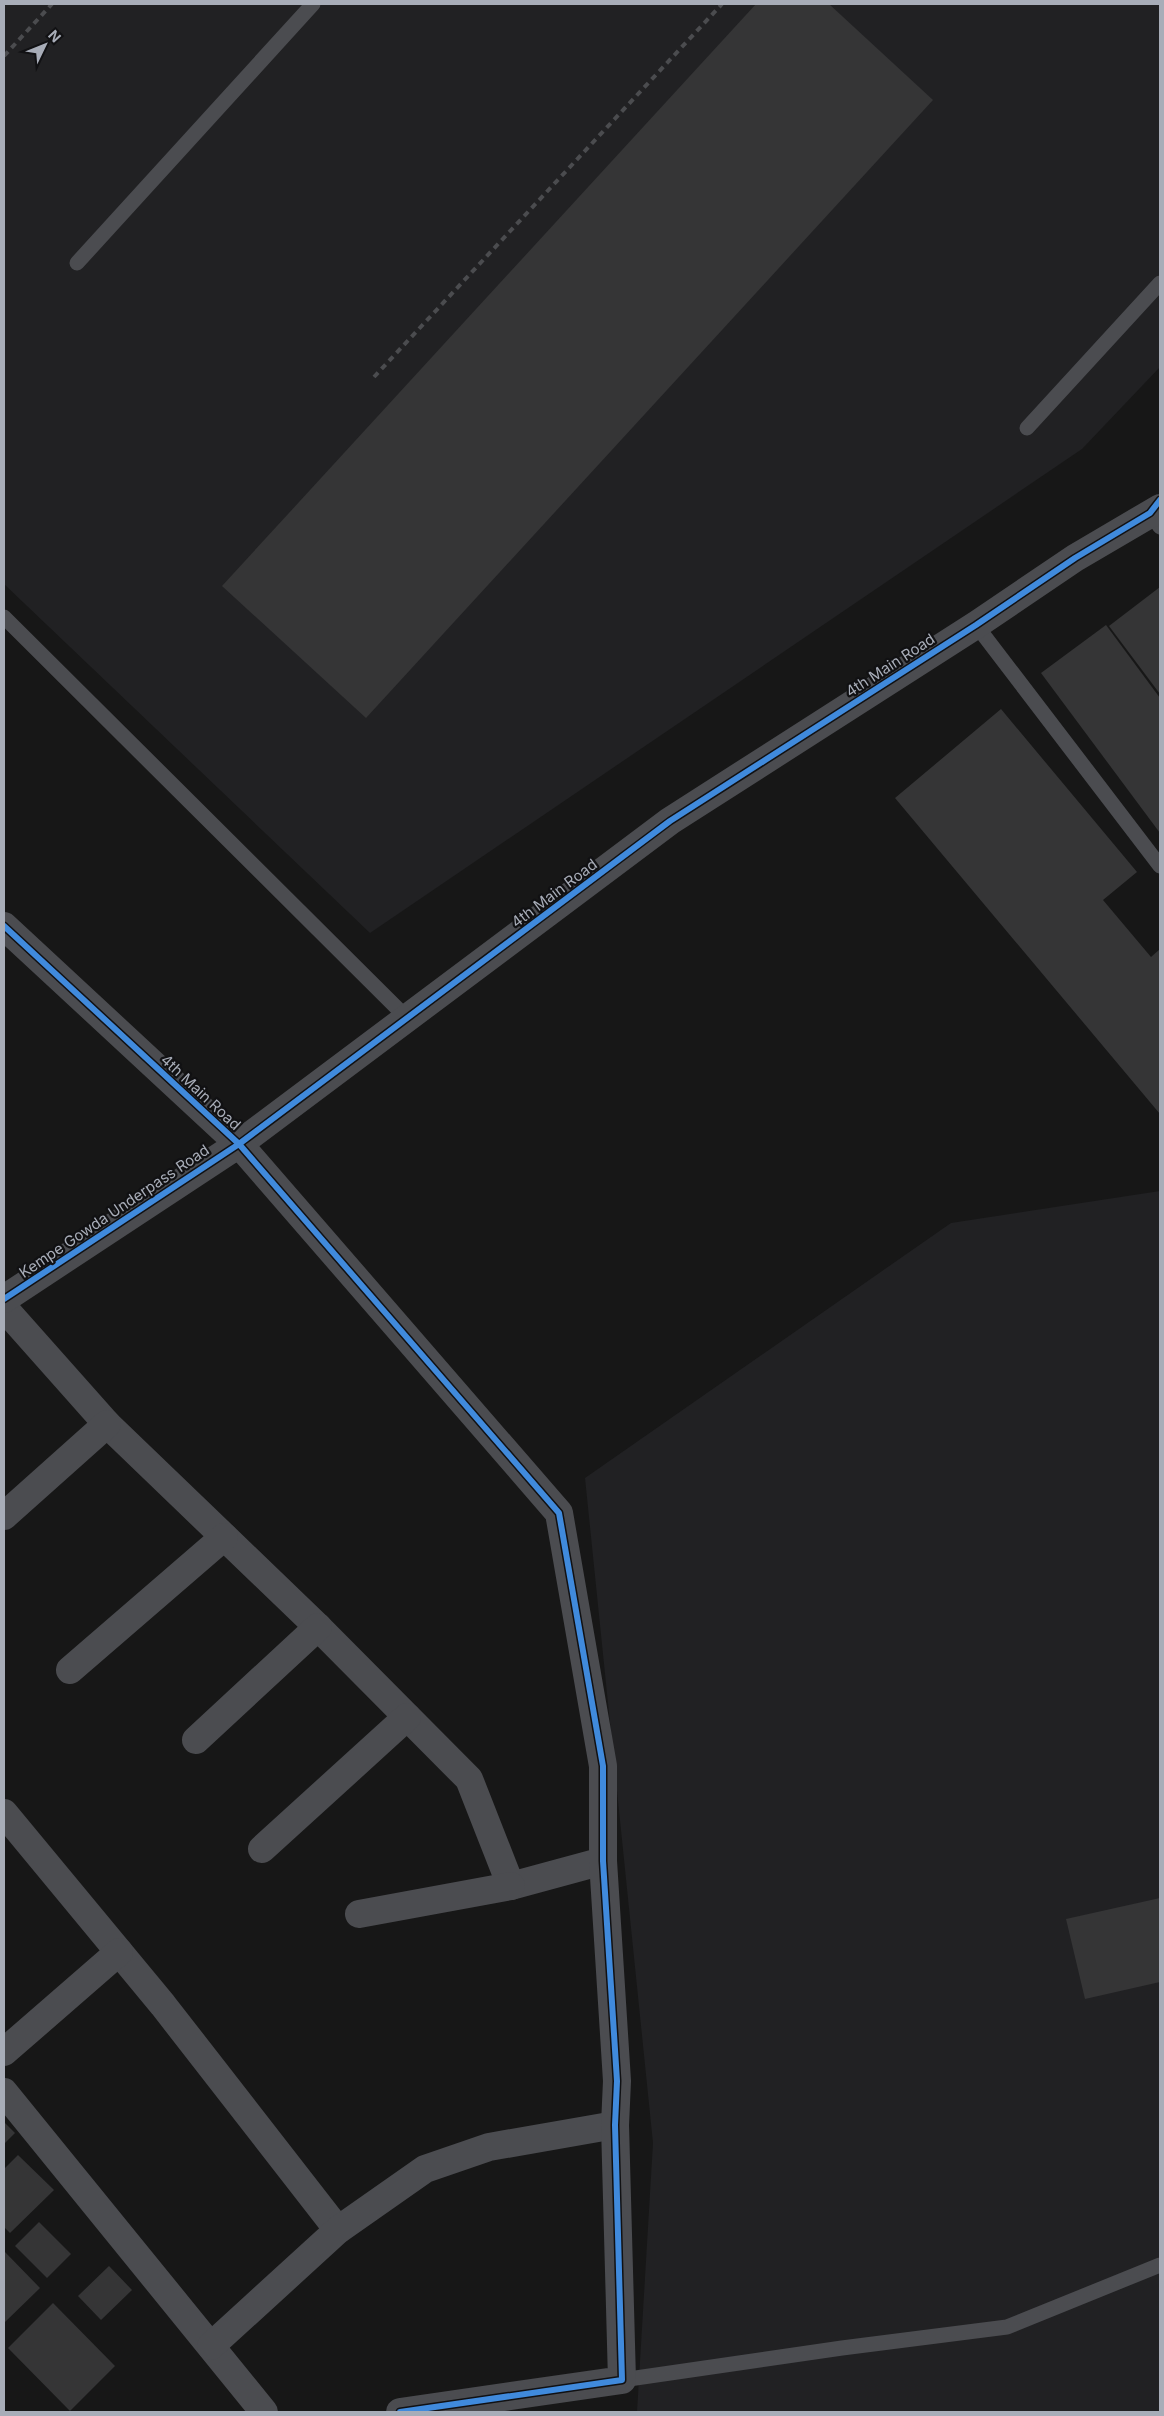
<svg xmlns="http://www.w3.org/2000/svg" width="1164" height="2416" viewBox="0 0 1164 2416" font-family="Inter,sans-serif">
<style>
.built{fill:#212123}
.building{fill:#353536}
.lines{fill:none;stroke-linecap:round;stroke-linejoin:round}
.service{stroke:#4b4c50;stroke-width:15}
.minor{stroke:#4b4c50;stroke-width:28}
.tertiary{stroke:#4b4c50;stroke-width:28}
.rail{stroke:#4b4c4f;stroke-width:4;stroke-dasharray:6 5;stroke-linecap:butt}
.cycleway-casing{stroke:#111113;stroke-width:9}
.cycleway{stroke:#408adc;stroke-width:6}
.labels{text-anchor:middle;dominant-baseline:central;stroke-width:4.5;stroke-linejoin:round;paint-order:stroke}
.street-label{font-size:15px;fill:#a8adb8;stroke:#111113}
</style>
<rect width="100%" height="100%" fill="#171717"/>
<g class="built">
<polygon points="4,4 1160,4 1160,367 1082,449 370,933 4,584"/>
<polygon points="1160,1191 1160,2412 637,2412 653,2143 585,1478 951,1223"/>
</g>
<g class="building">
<polygon points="756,4 829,4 933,100 366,718 222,586"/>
<polygon points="1160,587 1160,694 1109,626"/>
<polygon points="1106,625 1160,698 1160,833 1041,673"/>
<polygon points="1001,709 1137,872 1103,900 1151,957 1160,949 1160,1114 895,798"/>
<polygon points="1160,1898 1160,1982 1085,1999 1066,1919"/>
<polygon points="4,2122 15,2133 4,2144"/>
<polygon points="18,2155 54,2190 10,2233 4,2227 4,2169"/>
<polygon points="39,2222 71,2254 47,2278 15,2246"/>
<polygon points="4,2251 40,2288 4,2323"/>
<polygon points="109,2266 132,2290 101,2320 78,2296"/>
<polygon points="53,2303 115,2366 70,2411 8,2348"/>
</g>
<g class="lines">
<g class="service">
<polyline points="77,263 313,4"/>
<polyline points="1027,428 1160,283"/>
<polyline points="1150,513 1160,527"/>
<polyline points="4,617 407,1018"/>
<polyline points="976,625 1160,866"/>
<polyline points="622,2380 842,2348 1007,2327 1160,2265"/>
</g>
<g class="minor">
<polyline points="4,1308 107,1424 318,1627 469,1779 511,1886 603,1861"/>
<polyline points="4,1516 107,1424"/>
<polyline points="70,1670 224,1537"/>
<polyline points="196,1740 318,1627"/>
<polyline points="4,1813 163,2005 338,2230"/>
<polyline points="262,1849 407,1717"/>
<polyline points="359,1914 511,1886"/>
<polyline points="4,2052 119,1952"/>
<polyline points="4,2092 264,2412"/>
<polyline points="211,2346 338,2230 425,2169 489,2147 615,2125"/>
</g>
<g class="tertiary">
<polyline points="4,926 239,1144 670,821 976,625 1075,558 1160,508"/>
<polyline points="4,1299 239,1144 559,1513 603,1766 603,1861 617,2081 615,2125 622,2380 400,2412"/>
</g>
<g class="rail">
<polyline points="4,56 52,4"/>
<polyline points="374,377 722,4"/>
</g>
<g class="cycleway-casing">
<g id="cycleway">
<polyline points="4,926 239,1144 670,821 976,625 1075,558 1150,513 1160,500"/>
<polyline points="4,1299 239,1144 559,1513 603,1766 603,1861 617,2081 615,2125 622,2380 400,2412"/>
</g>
</g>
<use href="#cycleway" class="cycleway"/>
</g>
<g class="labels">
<g class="street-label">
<text transform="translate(890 665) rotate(-33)">4th Main Road</text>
<text transform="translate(554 893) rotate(-37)">4th Main Road</text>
<text transform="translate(201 1092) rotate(43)">4th Main Road</text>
<text transform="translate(114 1211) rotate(-34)">Kempe Gowda Underpass Road</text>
</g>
</g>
<rect width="1164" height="2416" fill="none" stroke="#a8adb8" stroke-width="10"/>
<g transform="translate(45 45) rotate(47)" stroke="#111113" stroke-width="4" paint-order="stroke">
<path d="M0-4L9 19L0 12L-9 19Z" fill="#a8adb8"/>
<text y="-8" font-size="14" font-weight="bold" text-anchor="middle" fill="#a8adb8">N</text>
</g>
</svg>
